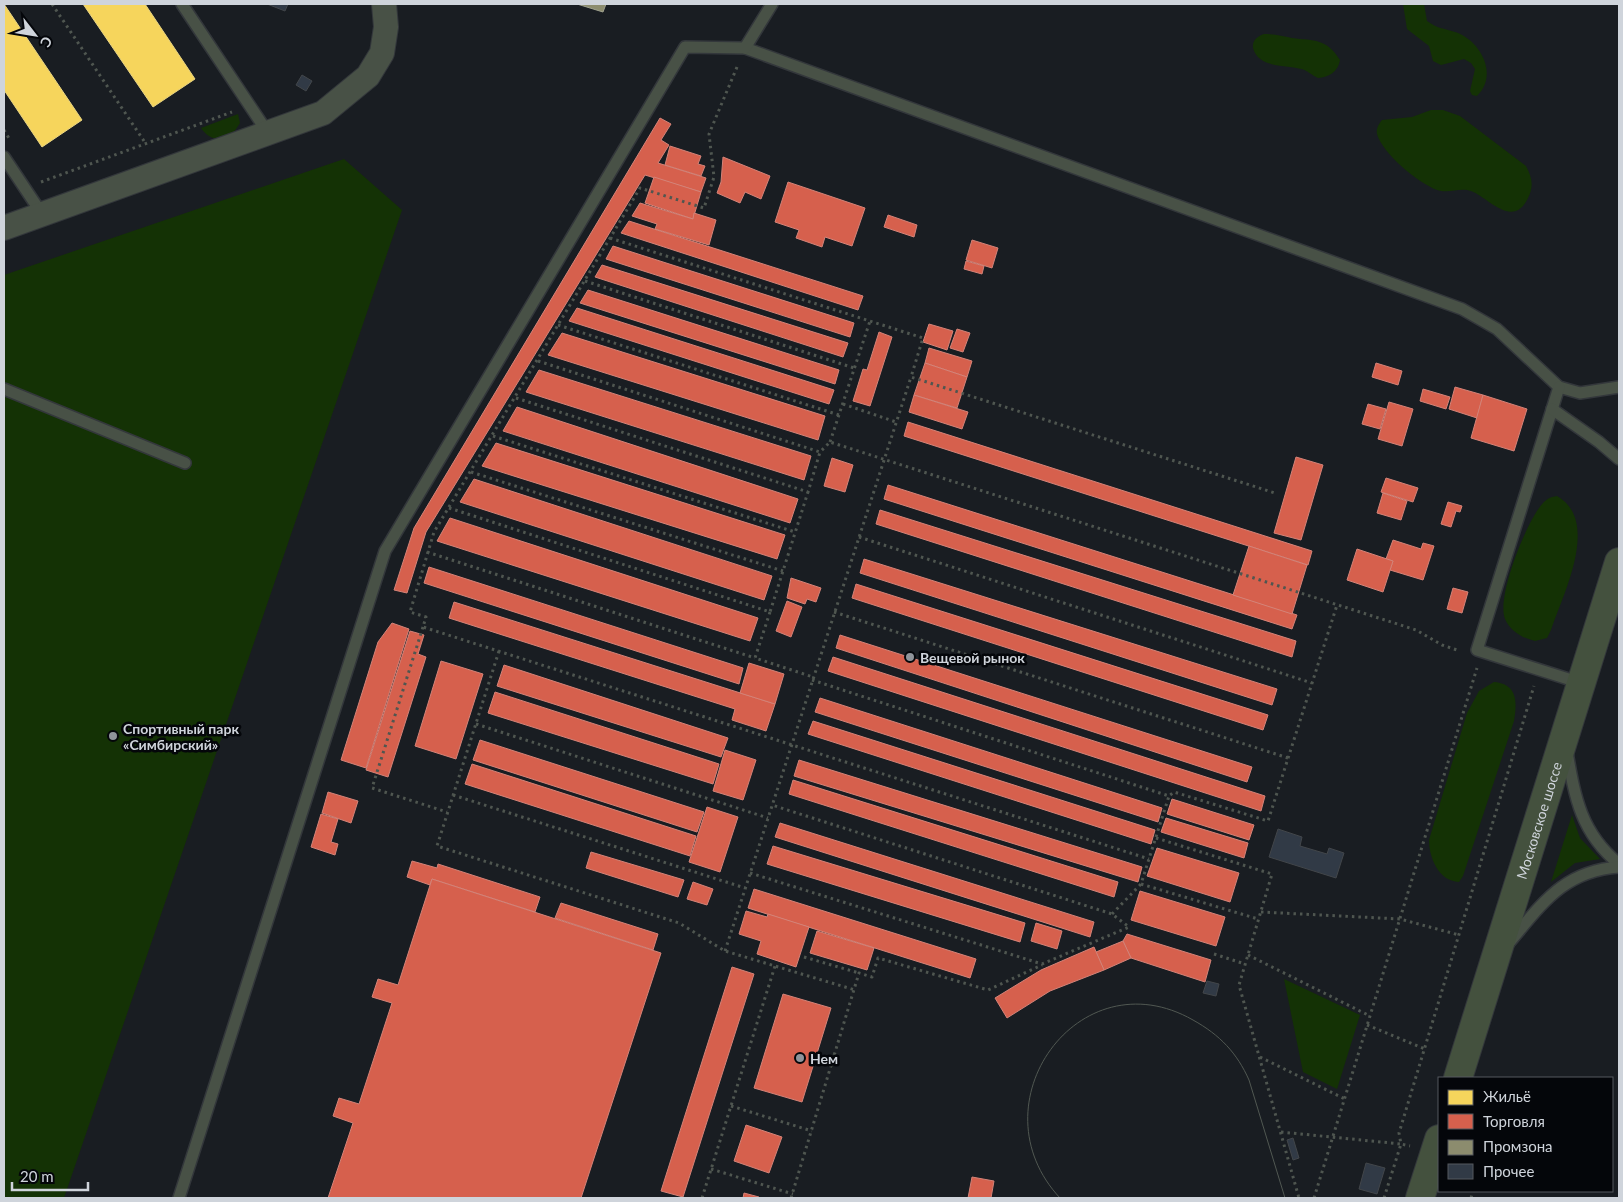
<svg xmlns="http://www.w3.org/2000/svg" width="1623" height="1202" viewBox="0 0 1623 1202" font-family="Lato,sans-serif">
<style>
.green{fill:#143205}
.homes{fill:#f6d55c;stroke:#ead582}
.shops{fill:#d6604d;stroke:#d48378}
.industry{fill:#8c8c6e;stroke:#a0a28f}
.building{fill:#313a46;stroke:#42464a}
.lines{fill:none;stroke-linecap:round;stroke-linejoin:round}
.service-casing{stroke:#33373b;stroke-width:14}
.minor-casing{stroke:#33373b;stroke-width:26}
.primary-casing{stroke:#33373b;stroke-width:30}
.path{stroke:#4f5650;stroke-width:3;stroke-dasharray:2.5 4;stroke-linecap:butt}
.service{stroke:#485146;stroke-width:11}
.minor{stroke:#485146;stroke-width:24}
.primary{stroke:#44513e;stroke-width:28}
.tram{stroke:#515852;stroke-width:1}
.poi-dot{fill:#8f949a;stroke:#04060a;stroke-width:2}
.labels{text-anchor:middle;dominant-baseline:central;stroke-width:5;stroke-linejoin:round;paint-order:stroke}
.poi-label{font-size:14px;font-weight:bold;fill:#cfd4db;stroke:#04060a;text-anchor:start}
.street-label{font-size:14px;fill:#cfd4db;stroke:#04060a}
</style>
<rect width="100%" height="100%" fill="#191d22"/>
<g class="green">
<path d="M 1403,4 L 1424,4 L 1427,21 C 1438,29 1443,28 1455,32 C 1481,40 1499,76 1477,96 L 1472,95 L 1470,91 L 1475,69 L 1471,63 L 1464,59 L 1441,65 L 1433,61 L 1429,46 L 1407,29 Z"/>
<path d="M 1264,34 C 1274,34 1282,36 1292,38 C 1315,41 1326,38 1340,60 C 1338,72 1329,77 1318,78 C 1313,76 1307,70 1301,69 C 1285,64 1259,69 1253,48 C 1252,40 1258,36 1264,34 Z"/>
<path d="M 1431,110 L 1443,110 L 1460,116 L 1526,166 C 1532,177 1534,186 1528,198 C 1513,230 1488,197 1471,191 C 1460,187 1449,194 1437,190 C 1418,183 1382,153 1377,134 C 1376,128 1379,124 1382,120 L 1412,117 Z"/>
<path d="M 238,114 L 240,123 L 232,135 C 219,140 210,141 201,128 Z"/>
<polygon points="344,159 402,210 64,1198 4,1198 4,275"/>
<path d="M 1557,496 C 1601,521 1563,594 1551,630 L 1547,638 L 1535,641 C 1522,638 1510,631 1505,619 C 1496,597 1527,520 1543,503 C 1548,498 1551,497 1557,496 Z"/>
<path d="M 1494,682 C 1518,684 1517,703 1514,721 L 1463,876 L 1459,882 C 1438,881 1429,857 1429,840 L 1467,713 L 1479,691 Z"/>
<polygon points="1572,815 1580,838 1600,859 1575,863 1551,882"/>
<polygon points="1284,979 1360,1015 1337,1089 1303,1072"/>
</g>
<g class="homes">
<polygon points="4,4 82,120 42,147 4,90"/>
<polygon points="83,4 145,4 195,79 153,107"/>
</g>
<g class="shops">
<polygon points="660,118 671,124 661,140 669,145 658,163 706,178 701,192 645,175 426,532 407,593 394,590 414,528"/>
<polygon points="670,146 701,156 698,164 705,166 701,176 665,165"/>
<polygon points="723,157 770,176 761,199 745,192 740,203 717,193 721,182"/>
<polygon points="654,177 701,192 693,219 645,203"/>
<polygon points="788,182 865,208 852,246 825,237 822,247 796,238 799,230 775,222"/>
<polygon points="640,203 693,219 694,213 716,220 709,245 655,229 657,224 632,216"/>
<polygon points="888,215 917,225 914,237 884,227"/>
<polygon points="629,221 863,296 858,310 621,233"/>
<polygon points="972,240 998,248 992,268 966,260"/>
<polygon points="613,246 854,323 850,337 606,259"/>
<polygon points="966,261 984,266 982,274 964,269"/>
<polygon points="602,265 848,343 843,357 595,277"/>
<polygon points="588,290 839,370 835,384 580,303"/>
<polygon points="577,308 834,390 829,404 569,321"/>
<polygon points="929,324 953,331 947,350 923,342"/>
<polygon points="957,329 970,333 963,352 950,348"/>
<polygon points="879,332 892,337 870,406 853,401 863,369 867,370"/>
<polygon points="562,333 825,416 818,440 548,355"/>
<polygon points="929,348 972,361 967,377 925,363"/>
<polygon points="925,363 967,377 957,408 914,395"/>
<polygon points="1376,363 1402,371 1398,385 1372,377"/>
<polygon points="539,370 811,456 804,480 526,392"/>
<polygon points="1455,387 1483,395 1477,418 1449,409"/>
<polygon points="1423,389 1450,397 1446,409 1420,401"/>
<polygon points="914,395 968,412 962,429 909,412"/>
<polygon points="1483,395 1527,409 1514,451 1471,438"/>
<polygon points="1389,402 1413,409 1402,446 1378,439"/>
<polygon points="1368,404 1386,409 1380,429 1362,424"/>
<polygon points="517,407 798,499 790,523 503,431"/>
<polygon points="908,422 1312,551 1308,565 904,436"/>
<polygon points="496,443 785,535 777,559 482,466"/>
<polygon points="1296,457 1323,465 1301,540 1274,533"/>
<polygon points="832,458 853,465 845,492 824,486"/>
<polygon points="1386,478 1418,488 1413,502 1381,492"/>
<polygon points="474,479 772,576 764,600 460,502"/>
<polygon points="888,485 1297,615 1292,629 884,499"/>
<polygon points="1383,493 1407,501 1401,520 1377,513"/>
<polygon points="1448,502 1462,506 1460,512 1456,511 1451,527 1441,524"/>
<polygon points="880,510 1296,641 1292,657 876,524"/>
<polygon points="450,518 758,618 750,641 437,541"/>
<polygon points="1393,540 1421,549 1423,543 1434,546 1423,580 1390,570 1393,561 1386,559"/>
<polygon points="1249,546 1307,565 1292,614 1233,595"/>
<polygon points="1357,549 1393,561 1383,592 1347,580"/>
<polygon points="864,559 1277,689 1272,705 860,573"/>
<polygon points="429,567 743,668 739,684 424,583"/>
<polygon points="791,578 821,588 816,602 807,599 805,604 787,598"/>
<polygon points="856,584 1268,715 1263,730 852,598"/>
<polygon points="1453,588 1468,592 1462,613 1447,609"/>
<polygon points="787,601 802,607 791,637 776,631"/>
<polygon points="454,602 775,704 766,731 732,720 735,709 449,618"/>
<polygon points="392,623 409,629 366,768 341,760 378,642"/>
<polygon points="410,631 424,635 418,654 426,657 388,777 366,770"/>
<polygon points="840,635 1252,767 1247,782 836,648"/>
<polygon points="833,657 1265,796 1261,811 828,671"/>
<polygon points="441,661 483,674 456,759 415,746"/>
<polygon points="749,663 784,674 775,704 740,693"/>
<polygon points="504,665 728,738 721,757 497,686"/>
<polygon points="495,692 719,764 713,784 488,713"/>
<polygon points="820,698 1162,808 1158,822 815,712"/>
<polygon points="813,721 1155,830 1151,844 808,734"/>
<polygon points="480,740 704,812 697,832 473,760"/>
<polygon points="725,750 756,760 743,800 713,791"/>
<polygon points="799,760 1142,867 1138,882 794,776"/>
<polygon points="472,764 696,836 690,856 465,784"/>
<polygon points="793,780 1118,882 1114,897 789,794"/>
<polygon points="328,792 358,801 351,823 322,813"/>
<polygon points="1172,799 1254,825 1249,840 1167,814"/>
<polygon points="707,807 738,817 720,872 689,862"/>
<polygon points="321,814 338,819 331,842 338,844 335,855 311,847"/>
<polygon points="1166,818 1248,843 1244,858 1161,832"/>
<polygon points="780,823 1094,922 1090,937 775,837"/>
<polygon points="773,846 1025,923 1020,942 767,864"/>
<polygon points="1157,848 1239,873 1230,902 1147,876"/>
<polygon points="591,852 684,880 678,897 586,868"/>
<polygon points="412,861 437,868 438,864 540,897 535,912 432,879 430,885 407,877"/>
<polygon points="432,879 661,953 581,1198 328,1198 353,1123 333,1116 339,1098 359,1104 392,1003 372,997 378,979 398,985"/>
<polygon points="693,882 713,889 707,905 687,899"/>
<polygon points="754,889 976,959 970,978 748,908"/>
<polygon points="1140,891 1225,917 1216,946 1131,920"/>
<polygon points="561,903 658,934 653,950 555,918"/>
<polygon points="746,911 767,917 768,914 809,927 796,967 757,954 761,941 739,934"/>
<polygon points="1036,923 1062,931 1057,949 1031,941"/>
<polygon points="817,931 874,948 867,970 810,953"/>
<polygon points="1127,934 1211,960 1205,982 1131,958 1123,941"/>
<polygon points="1123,941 1131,958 1104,970 1096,952"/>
<polygon points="1094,947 1104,970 1050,991 1007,1018 995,998 1041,970"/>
<polygon points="732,967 754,974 683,1197 661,1191"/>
<polygon points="783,994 831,1008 802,1102 754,1088"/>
<polygon points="746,1125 782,1137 769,1173 734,1161"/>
<polygon points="972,1177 994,1181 991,1198 968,1198"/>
<polygon points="744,1193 759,1197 759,1198 743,1198"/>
</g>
<polygon class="industry" points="577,4 606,4 603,12"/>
<g class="building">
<polygon points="267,4 288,4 285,11"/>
<polygon points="302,75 312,81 306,91 296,85"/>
<polygon points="1278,829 1302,837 1300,846 1327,854 1329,848 1344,853 1336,878 1269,857"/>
<polygon points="1207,981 1219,984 1216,996 1203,993"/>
<polygon points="1293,1138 1299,1158 1293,1160 1287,1140"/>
<polygon points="1366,1163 1385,1168 1377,1194 1359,1189"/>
</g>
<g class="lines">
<g class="service-casing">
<g id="service">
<polyline points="182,4 268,133"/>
<polyline points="745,48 1462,309 1497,329 1559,387 1580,393 1619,387"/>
<polyline points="4,157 42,214"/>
<polyline points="1559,387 1477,650 1581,683"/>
<polyline points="4,389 185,463"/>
<polyline points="1552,409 1599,442 1619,459"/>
<path d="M 1567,752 C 1575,798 1581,833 1619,864"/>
<path d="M 1508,944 C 1542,904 1563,871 1619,867"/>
<polyline points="179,1198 385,551 685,47 745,48 772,4"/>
</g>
</g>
<g class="minor-casing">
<polyline id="minor" points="4,228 323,113 368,76 382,53 386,27 384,4"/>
</g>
<g class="primary-casing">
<g id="primary">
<path id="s1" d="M 1458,1078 L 1619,562"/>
<polyline points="1420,1198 1439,1139"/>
</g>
</g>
<g class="path">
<polyline points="52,4 146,144"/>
<polyline points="737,67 709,134 714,177 704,208 640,188 434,532 410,612 426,617 423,627 1149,859"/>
<polyline points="4,130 10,140"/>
<polyline points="41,182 232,112"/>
<polyline points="610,238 923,338 911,377 1275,493"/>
<polyline points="585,281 854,368"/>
<polyline points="558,325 839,415"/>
<polyline points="538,361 820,452 830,442 1416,630 1442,645 1460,651"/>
<polyline points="516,398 808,492 820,452"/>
<polyline points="843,404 896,422"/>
<polyline points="493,436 795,532"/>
<polyline points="830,442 870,321"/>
<polyline points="471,472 783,571"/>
<polyline points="449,508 770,612 808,492"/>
<polyline points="859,537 1312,683"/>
<polyline points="427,552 755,658"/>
<polyline points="770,612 755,658 813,677"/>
<polyline points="834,612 1288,758"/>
<polyline points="423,627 372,788 447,812"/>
<polyline points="499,651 437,846 679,923 725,951 855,990"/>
<polyline points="812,680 1169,796 1174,792 1268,821 1337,605"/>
<polyline points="476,724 768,818"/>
<polyline points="453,795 745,888"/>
<polyline points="1156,838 1272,874 1239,985 1299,1198"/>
<polyline points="750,873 1042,964 1129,927 1112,914 772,805"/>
<polyline points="1141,884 1258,919"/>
<polyline points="1261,912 1400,919 1459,935"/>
<polyline points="1112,914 1141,884 1169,796"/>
<polyline points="725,951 911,377"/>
<polyline points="1214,954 1245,964"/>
<polyline points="1248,955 1370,1016"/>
<polyline points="804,957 859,973"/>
<polyline points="1367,1025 1425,1049"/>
<polyline points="1260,1057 1345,1099"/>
<polyline points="731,1106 812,1131"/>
<polyline points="1281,1132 1401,1144 1399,1133 1534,686"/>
<polyline points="711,1169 793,1194"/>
<polyline points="702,1198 775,966"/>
<polyline points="791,1198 859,973 872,977 878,958 988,990 1042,965"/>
<polyline points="1314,1198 1477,668"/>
<polyline points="1384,1198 1401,1144 1410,1146"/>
<polyline points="1471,1198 1473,1191"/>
</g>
<use href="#service" class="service"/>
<use href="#minor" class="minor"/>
<use href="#primary" class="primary"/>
<path class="tram" d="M 1060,1198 C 972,1104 1079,955 1193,1020 C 1220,1035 1237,1053 1249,1080 L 1285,1198"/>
</g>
<g class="poi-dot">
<circle cx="910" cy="657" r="5"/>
<circle cx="113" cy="736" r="5"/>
<circle cx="800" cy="1058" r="5"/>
</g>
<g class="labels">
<g class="poi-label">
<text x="920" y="657">Вещевой рынок</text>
<text x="123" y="728">Спортивный парк<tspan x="123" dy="16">«Симбирский»</tspan></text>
<text x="810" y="1058">Нем</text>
</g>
<g class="street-label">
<text stroke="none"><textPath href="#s1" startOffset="270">Московское шоссе</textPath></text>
</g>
</g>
<rect width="1623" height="1202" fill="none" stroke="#cfd4db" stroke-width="10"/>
<rect x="1438" y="1077" width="175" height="115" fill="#04060a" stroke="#55585e"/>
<rect x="1448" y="1090" width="25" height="15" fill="#f6d55c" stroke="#55585e"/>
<text x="1483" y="1102" font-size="15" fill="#cfd4db">Жильё</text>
<rect x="1448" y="1114" width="25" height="15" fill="#d6604d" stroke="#55585e"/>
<text x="1483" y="1127" font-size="15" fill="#cfd4db">Торговля</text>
<rect x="1448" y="1140" width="25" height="15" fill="#8c8c6e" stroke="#55585e"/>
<text x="1483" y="1152" font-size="15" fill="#cfd4db">Промзона</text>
<rect x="1448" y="1164" width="25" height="15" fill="#313a46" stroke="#55585e"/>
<text x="1483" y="1177" font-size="15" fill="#cfd4db">Прочее</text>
<g transform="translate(35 35) rotate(121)" stroke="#04060a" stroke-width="4" paint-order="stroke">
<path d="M0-4L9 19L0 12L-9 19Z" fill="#cfd4db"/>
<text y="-8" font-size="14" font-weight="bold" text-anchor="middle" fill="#cfd4db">С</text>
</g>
<path d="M12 1182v8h76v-8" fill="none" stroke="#cfd4db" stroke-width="2.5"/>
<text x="20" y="1182" font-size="15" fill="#cfd4db" stroke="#04060a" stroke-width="4" paint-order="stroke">20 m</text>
</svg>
